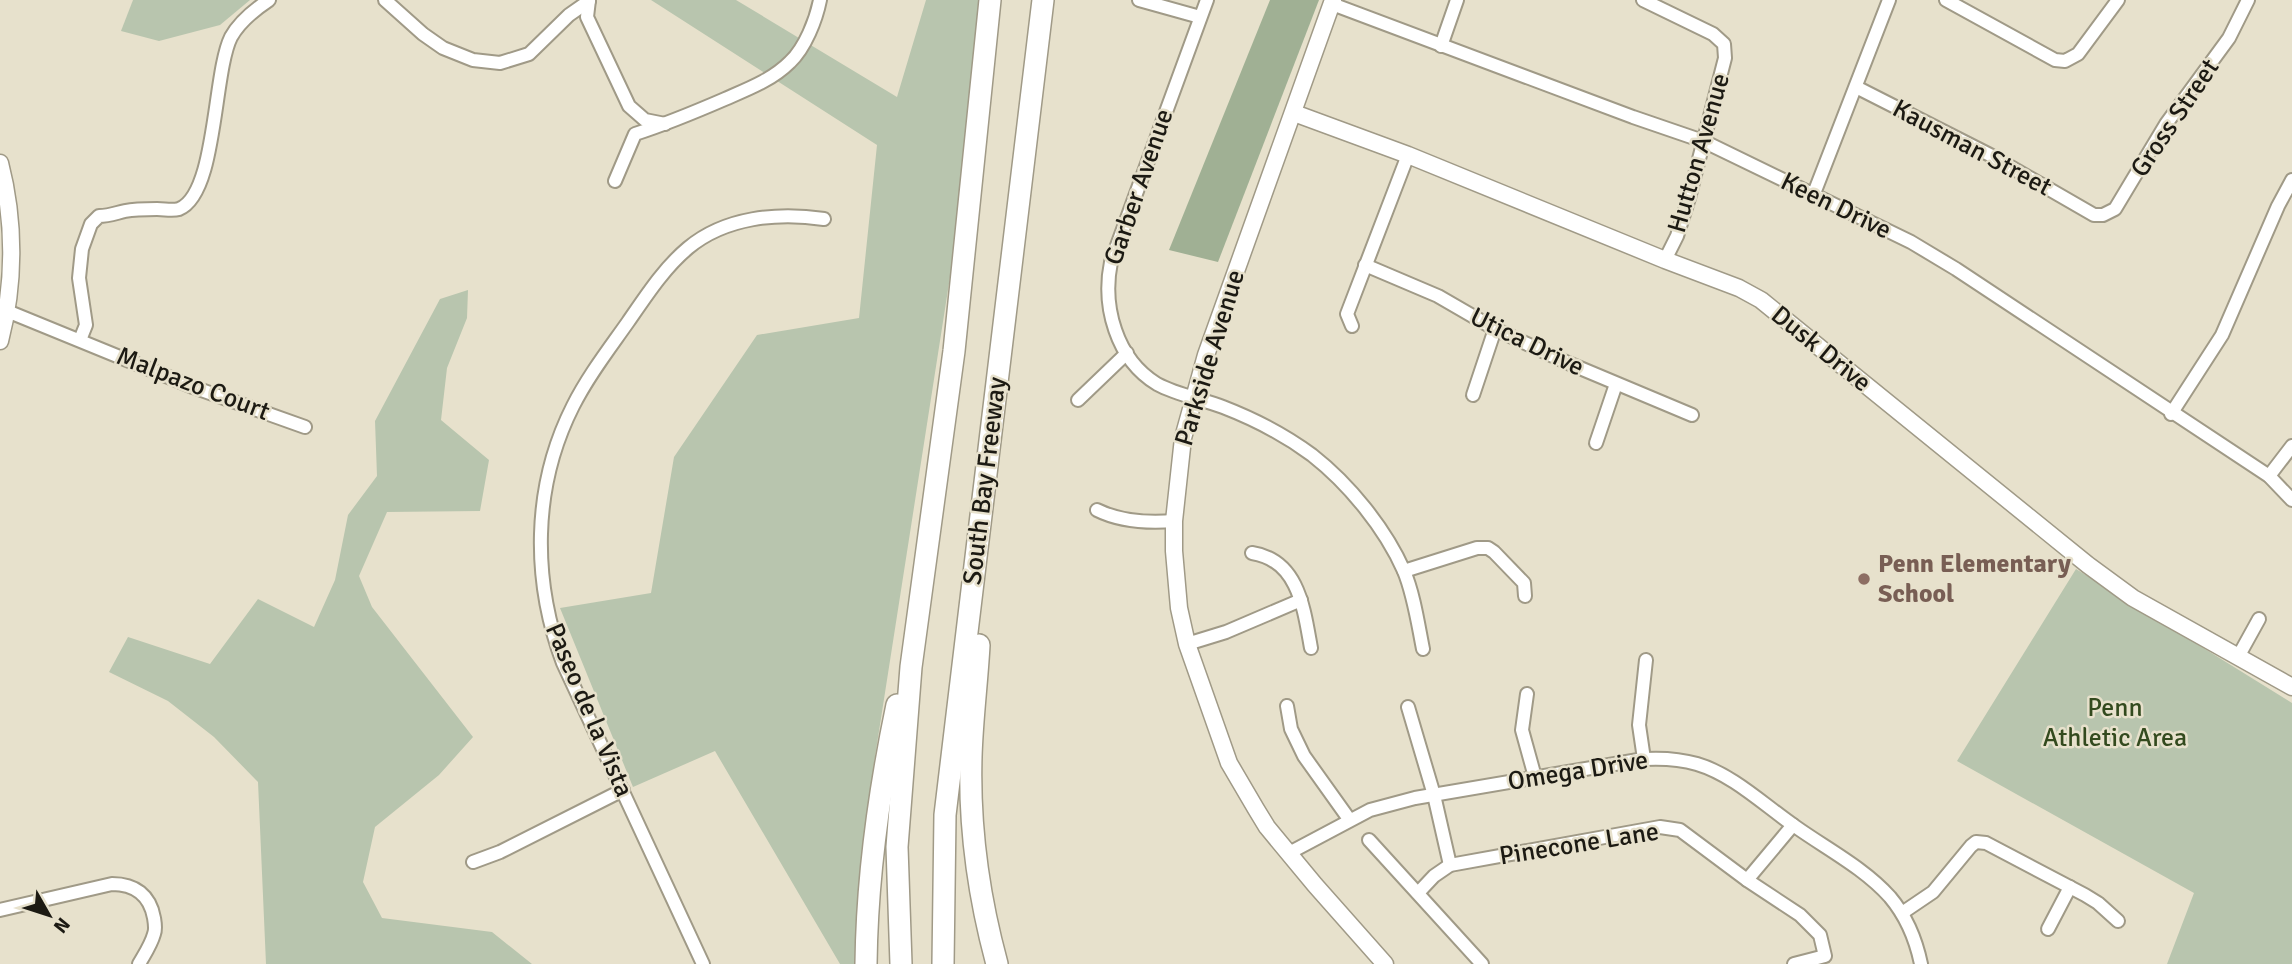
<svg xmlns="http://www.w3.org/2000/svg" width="2292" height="964" viewBox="0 0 2292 964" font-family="Signika,sans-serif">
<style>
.green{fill:#b8c5ae}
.forest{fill:#a0b094}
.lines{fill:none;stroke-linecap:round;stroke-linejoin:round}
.street-casing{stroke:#a09a87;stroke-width:16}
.secondary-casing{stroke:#a09a87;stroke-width:19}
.highway-casing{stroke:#a09a87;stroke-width:24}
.street{stroke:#fff;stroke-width:12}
.secondary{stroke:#fff;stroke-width:16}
.highway{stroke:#fff;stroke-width:21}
.education-dot{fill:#8d6e63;stroke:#e7e1cc;stroke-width:2.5}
.labels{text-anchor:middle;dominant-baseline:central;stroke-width:5;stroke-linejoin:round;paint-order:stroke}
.street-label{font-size:26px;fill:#1c1a13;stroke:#e7e1cc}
.education-label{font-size:26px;font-weight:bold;fill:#785e54;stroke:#e7e1cc;text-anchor:start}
.park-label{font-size:26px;fill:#334a1e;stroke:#e7e1cc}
</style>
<rect width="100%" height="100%" fill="#e7e1cc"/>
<g class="green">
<polygon points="133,0 250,0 220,25 159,41 121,31"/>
<polygon points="651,0 736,0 897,97 926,0 982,0 965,181 874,763 857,964 840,964 715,751 633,787 560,608 651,593 674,457 757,335 859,318 877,145"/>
<polygon points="468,290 467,318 447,368 441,420 489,460 480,511 387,512 359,576 372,607 473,737 439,775 375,827 363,882 382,918 492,932 532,964 266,964 258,782 214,737 168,701 109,672 128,637 210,664 258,599 314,627 335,580 348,515 377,476 375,421 440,299"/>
<polygon points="2076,569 2292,703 2292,964 2167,964 2194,893 1957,761"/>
</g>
<polygon class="forest" points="1270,0 1319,0 1218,262 1169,250"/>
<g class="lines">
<g class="street-casing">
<g id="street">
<polyline points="385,0 423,34 443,48 473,60 500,63 529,54 569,15 589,1"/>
<polyline points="589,0 587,17 629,106 645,120 665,124"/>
<polyline points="1139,0 1200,17"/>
<path d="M 1207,0 L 1111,262 C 1102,306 1116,359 1157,384 C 1177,395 1202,399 1223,407 C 1254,419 1285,435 1312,455 C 1349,484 1385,528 1404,571 C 1414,595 1418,624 1423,649"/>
<polyline points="1643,0 1713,34 1724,44 1725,58 1689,198 1677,236 1665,260"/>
<polyline points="1946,0 2055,60 2065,61 2078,54 2118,0"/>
<polyline points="1332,4 1633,117 1703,141 1911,242 1956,269 2269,476 2292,500"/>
<polyline points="1441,46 1457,0"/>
<polyline points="1856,87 1990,155 2094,215 2103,215 2115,209 2166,124 2229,38 2248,0"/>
<path d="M 615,181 L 635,134 C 666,124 695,112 725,99 C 748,89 772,80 790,62 C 805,48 816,20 820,0"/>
<polyline points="1813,196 1889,0"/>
<polyline points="1365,265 1438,296 1495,329 1568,363 1692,415"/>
<polyline points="7,311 193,387 305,427"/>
<polyline points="1352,326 1347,314 1408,155"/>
<path d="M 80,340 L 86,325 L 79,278 L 82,249 L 91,224 L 99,216 C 109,216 116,213 125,211 C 135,209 147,209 157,209 C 165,209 172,211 179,209 C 217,194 213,73 231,37 C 240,21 254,10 269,0"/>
<polyline points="1473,395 1495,329"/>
<polyline points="1078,400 1127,353"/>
<polyline points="2171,414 2222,335 2278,206 2292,180"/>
<polyline points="1596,443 1616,384"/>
<polyline points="2269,476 2292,446"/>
<path d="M 1097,510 C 1121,522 1149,523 1174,521"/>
<path d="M 1252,553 C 1299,560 1304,610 1311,648"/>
<polyline points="1404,571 1477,548 1488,548 1494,552 1524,583 1525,596"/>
<polyline points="1187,644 1226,632 1301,600"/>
<polyline points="2238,657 2259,619"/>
<polyline points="1527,694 1522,730 1535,777"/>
<polyline points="1287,706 1291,729 1304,756 1349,819"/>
<polyline points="1408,707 1434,795 1450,865"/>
<polyline points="1644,759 1639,725 1646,660"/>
<polyline points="1369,840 1482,964"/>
<path d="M 1289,853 L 1370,810 L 1415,798 L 1644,759 C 1662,758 1680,759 1697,764 C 1734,775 1765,806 1796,827 C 1827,849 1864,868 1890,897 C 1906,916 1916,940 1921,964"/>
<polyline points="473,862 500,852 623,790"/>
<polyline points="1747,880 1793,825"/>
<polyline points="1418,893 1434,876 1450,865 1660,827 1680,830 1747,880 1800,915 1820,935 1825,956 1794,964"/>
<path d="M 0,910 L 112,884 C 135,884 150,895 154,918 C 155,924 156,929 154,934 C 151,945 144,955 139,964"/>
<polyline points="1902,913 1933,892 1971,846 1976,842 1986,843 2085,895 2098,903 2118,921"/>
<polyline points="2048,929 2070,887"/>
<path d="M 703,964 L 563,663 C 532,580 532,487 573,406 C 588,376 609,349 628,322 C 646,296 664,268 688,248 C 725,217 778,212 824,219"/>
</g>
</g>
<g class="secondary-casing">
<g id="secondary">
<polyline points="1333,0 1206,355 1183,438 1174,521 1174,551 1179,608 1187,644 1229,763 1256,809 1267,827 1315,885 1385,964"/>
<polyline points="1294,113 1408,155 1665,260 1739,288 1761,300 2088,565 2133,598 2292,687"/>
<path d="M 0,163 C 15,221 15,283 0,341"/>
</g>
</g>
<g class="highway-casing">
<g id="highway">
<path d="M 979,645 C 977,682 972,720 971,757 C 969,826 979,898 997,964"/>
<path d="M 866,964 C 867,876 879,791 897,705"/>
<polyline points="901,964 897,847 911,667 954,351 990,0"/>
<polyline points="943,964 945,815 1043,0"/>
</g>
</g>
<use href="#street" class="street"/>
<use href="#secondary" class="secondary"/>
<use href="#highway" class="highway"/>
</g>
<circle class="education-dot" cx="1864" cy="579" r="7"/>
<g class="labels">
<g class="street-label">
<text transform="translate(2175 118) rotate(-56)">Gross Street</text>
<text transform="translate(1972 148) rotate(28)">Kausman Street</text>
<text transform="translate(1699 153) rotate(-74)">Hutton Avenue</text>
<text transform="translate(1139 187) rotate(-71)">Garber Avenue</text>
<text transform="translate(1836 206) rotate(26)">Keen Drive</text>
<text transform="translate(1527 342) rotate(26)">Utica Drive</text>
<text transform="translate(1821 349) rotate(39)">Dusk Drive</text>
<text transform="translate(1210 358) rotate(-73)">Parkside Avenue</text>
<text transform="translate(193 384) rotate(21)">Malpazo Court</text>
<text transform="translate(985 481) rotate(-83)">South Bay Freeway</text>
<text transform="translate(589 710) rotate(67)">Paseo de la Vista</text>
<text transform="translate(1578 771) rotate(-9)">Omega Drive</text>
<text transform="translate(1579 844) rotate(-9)">Pinecone Lane</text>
</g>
<g class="education-label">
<text x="1878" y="564">Penn Elementary<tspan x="1878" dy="30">School</tspan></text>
</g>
<g class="park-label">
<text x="2115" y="708">Penn<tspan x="2115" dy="30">Athletic Area</tspan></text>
</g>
</g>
<g transform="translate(49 915) rotate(129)" stroke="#e7e1cc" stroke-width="5" paint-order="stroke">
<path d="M0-5L12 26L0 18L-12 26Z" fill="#1c1a13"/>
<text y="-10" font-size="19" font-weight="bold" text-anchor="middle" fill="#1c1a13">N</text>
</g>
</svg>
